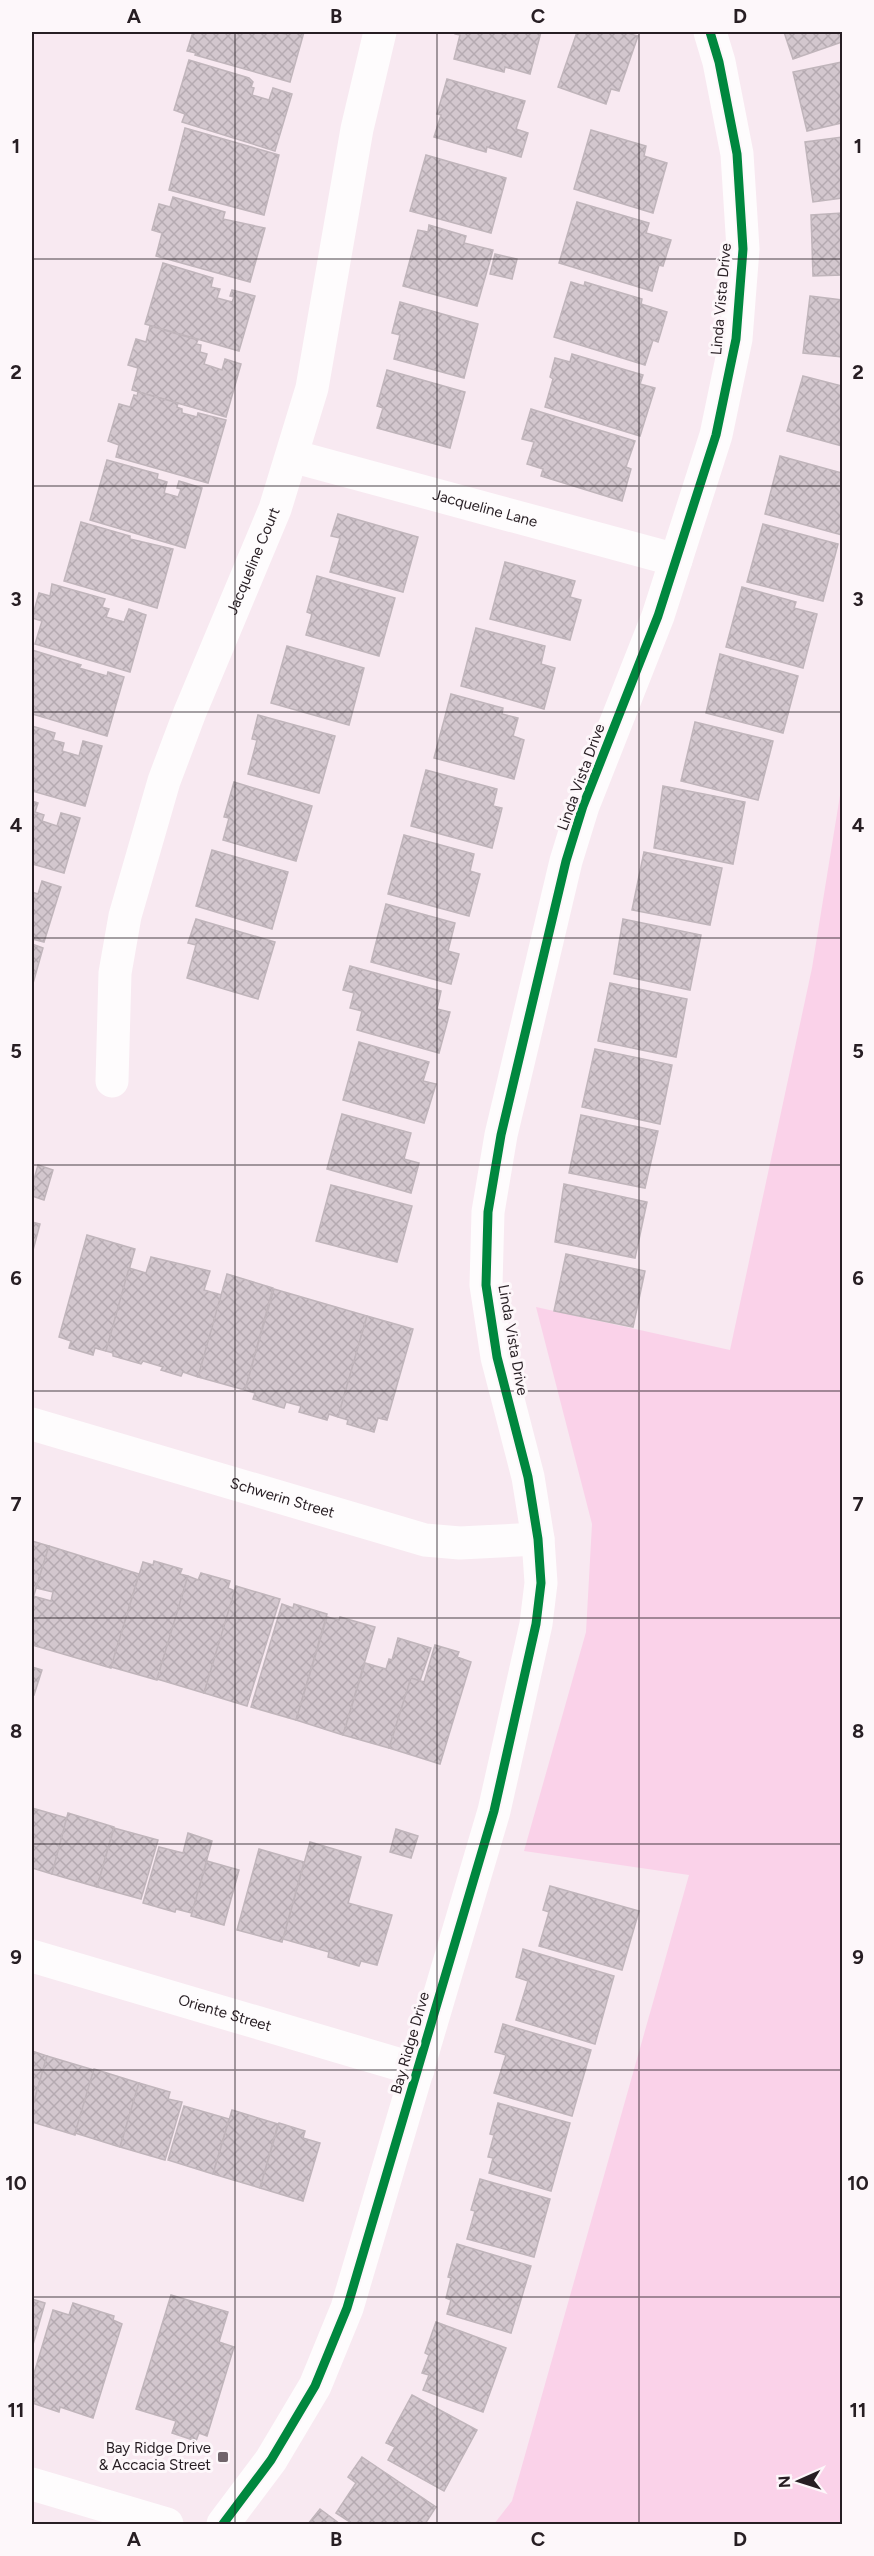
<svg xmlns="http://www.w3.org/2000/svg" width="874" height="2556" viewBox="0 0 874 2556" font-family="Figtree,sans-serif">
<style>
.green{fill:#fad2e9}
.building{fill:url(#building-cross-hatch);stroke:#c0b5bb;stroke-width:1.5}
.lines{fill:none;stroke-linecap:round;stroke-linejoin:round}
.minor{stroke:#fefcfd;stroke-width:33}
.cycleway-casing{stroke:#fdf7fa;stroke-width:13}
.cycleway{stroke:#00873e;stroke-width:9}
.grid{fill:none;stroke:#271e23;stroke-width:1.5;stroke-opacity:0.55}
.poi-dot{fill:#70656b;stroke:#fdf7fa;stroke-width:2}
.labels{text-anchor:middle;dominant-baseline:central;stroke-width:6;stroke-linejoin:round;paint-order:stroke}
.street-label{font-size:15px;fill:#271e23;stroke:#fdf7fa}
.poi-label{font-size:15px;fill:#271e23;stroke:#fdf7fa;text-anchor:end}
.neatline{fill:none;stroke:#271e23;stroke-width:2}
.grid-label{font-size:20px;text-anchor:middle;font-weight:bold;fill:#271e23}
</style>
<defs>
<pattern id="building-cross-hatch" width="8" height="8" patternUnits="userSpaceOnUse" patternTransform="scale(1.5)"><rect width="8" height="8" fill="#d3c7ce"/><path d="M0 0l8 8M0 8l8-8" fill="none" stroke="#b5aab1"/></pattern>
</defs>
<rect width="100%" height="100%" fill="#f8e9f1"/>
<polygon class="green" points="842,783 842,2524 494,2524 512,2501 689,1875 524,1851 586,1632 592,1524 536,1307 730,1350 812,968"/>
<g class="building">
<polygon points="193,32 274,32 285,34 286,32 304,32 290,82 195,55 196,53 187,51"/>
<polygon points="455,32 541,32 530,74 505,67 504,72 454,59 460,35 455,34"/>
<polygon points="577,32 630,32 630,34 638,36 619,91 611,89 606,104 558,87"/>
<polygon points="784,32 842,32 842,42 793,59"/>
<polygon points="189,60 249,78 253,82 251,87 254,88 252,95 269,100 273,88 292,94 275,151 182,122 185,114 174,110"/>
<polygon points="842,62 842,123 807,131 793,72"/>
<polygon points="447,79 525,101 516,129 528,133 521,157 487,147 486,152 434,137 441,115 437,114"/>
<polygon points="185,128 279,155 264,215 169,190"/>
<polygon points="591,130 646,146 644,156 667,163 653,213 574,189"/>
<polygon points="842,137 842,198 813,202 805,142"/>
<polygon points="426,155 506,178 491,233 410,211"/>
<polygon points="173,197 225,212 223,219 265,228 250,282 156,256 162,233 152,230 159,204 170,207"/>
<polygon points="577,202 649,223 646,233 671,240 663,266 659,265 652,291 559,263"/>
<polygon points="842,213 842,275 813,276 811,215"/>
<polygon points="429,225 466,236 464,243 493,250 477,306 403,286 418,230 428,232"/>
<polygon points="495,254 517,259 512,279 490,274"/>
<polygon points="163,263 213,278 211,287 220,289 217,298 232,302 234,297 230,296 232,290 255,296 239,351 145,324"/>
<polygon points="571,282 584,286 585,282 642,299 641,304 667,312 658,342 653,340 645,365 554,337"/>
<polygon points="810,296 842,300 842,357 803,353"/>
<polygon points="400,302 478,324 464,378 394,359 400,335 392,333"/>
<polygon points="150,326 198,340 196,344 201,345 200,352 207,354 204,364 222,370 225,359 241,364 226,417 132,390 138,368 128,365 136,339 146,342"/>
<polygon points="572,354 643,375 640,384 655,388 640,436 545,407 553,379 550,377 555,358 570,362"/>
<polygon points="387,370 465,392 450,448 377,428 383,408 377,406"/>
<polygon points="803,376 842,386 842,446 787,431"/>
<polygon points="138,392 178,403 177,407 182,409 182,413 197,417 198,413 226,420 208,483 116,457 119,445 108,441 119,404 130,407 134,395 137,396"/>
<polygon points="531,409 635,441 626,467 631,469 622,501 541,476 543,469 527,464 534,442 522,439"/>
<polygon points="780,456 842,473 842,535 765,514"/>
<polygon points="107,460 158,474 157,479 167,482 164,493 178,497 181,489 177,488 179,481 202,488 185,548 90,520"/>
<polygon points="338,514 418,537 403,592 330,572 340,538 331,536"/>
<polygon points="81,522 130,536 130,539 173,549 157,608 64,581"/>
<polygon points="763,524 838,544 823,601 747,582"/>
<polygon points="505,562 575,581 570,597 581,600 570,640 490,619"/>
<polygon points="317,576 395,598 379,656 306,635 312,614 307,612"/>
<polygon points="52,584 105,599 102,607 109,609 106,617 124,622 129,609 146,615 130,672 35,644 42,621 32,618 39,593 50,596"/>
<polygon points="742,587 796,602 794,608 817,614 803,668 726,647"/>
<polygon points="476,628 545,646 541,664 555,668 544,709 461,686"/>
<polygon points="287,646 364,668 349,725 271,703"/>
<polygon points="32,650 81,665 79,668 107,676 108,672 124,677 107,736 32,714"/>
<polygon points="720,654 798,676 783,733 706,713"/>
<polygon points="451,694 503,708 502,714 518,718 513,736 524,740 514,779 434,758"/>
<polygon points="258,715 335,736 319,793 248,774 257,740 252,739"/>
<polygon points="695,722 773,741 758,800 681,781"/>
<polygon points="32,726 55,733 53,740 64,743 62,751 79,756 83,741 102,746 85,806 32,791"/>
<polygon points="426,770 497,789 493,806 502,808 492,848 411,826"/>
<polygon points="234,782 312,806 296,861 223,840 229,818 224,817"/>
<polygon points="663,786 745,802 733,864 654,848"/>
<polygon points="32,801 38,803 35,812 44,815 42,821 57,826 61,813 80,818 64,873 32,864"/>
<polygon points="404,835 474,854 470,871 480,874 469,916 388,894"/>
<polygon points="212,850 288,872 272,929 196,906"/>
<polygon points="644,852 722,868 710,925 632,910"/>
<polygon points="42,881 61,887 44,942 32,939 32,892 38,894"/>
<polygon points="386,904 455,923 448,951 459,954 451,984 371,962"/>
<polygon points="196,919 275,942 258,999 187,978 196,945 188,943"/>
<polygon points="623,919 701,935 690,990 614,974"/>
<polygon points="32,944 43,948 32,987"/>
<polygon points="350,966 441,991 437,1009 450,1012 439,1053 357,1030 362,1011 350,1008 354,993 343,990"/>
<polygon points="610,983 687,999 676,1057 598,1041"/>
<polygon points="359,1042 429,1062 423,1081 436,1084 424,1123 343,1100"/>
<polygon points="595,1049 672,1065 660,1124 582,1107"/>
<polygon points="342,1114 411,1133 404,1159 419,1163 411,1193 327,1169"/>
<polygon points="581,1115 658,1131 645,1188 569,1173"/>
<polygon points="38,1165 53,1170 44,1200 32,1196 32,1186"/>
<polygon points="564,1184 647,1202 635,1258 555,1242"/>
<polygon points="331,1185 412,1206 397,1262 316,1241"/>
<polygon points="32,1222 40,1224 32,1254"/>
<polygon points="87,1235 135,1249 106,1351 95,1348 93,1355 69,1348 71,1341 59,1337"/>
<polygon points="566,1254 645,1271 633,1327 554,1311"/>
<polygon points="151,1257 210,1271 204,1290 222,1295 198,1377 183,1372 181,1376 161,1370 163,1367 143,1361 141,1364 113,1356 113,1353 106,1351 129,1268 146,1273"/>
<polygon points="227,1274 273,1288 245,1390 198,1377"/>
<polygon points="274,1289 367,1316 338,1417 329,1414 327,1420 299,1412 301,1406 286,1402 284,1408 253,1399 255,1393 245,1390"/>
<polygon points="367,1316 413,1329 387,1420 378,1418 374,1432 347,1424 348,1420 338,1417"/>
<polygon points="32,1541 49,1546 33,1598 32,1597"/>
<polygon points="49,1546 139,1574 111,1668 32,1645 33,1596 51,1601 53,1592 36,1588"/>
<polygon points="154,1561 182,1569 180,1574 188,1576 157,1680 111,1667 143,1562 153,1565"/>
<polygon points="201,1573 230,1581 228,1588 235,1591 204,1693 157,1679 188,1576 198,1580"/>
<polygon points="236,1586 280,1599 247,1706 204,1693"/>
<polygon points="282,1604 293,1608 294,1604 327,1614 296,1720 251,1707"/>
<polygon points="327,1617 339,1620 340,1617 375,1627 343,1735 296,1720"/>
<polygon points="398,1638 431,1648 420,1681 411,1678 389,1748 343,1735 365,1663 386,1669 389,1659 392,1660"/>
<polygon points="435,1645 459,1652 457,1657 471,1662 440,1764 389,1748 411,1678 424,1682"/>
<polygon points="32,1667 42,1670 34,1695 32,1694"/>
<polygon points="32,1808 67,1818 52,1874 32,1868"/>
<polygon points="68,1813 114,1827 97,1887 52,1874"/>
<polygon points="114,1828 158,1840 141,1899 97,1887"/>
<polygon points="396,1829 418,1836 411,1858 390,1852"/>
<polygon points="188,1833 212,1841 192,1913 176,1909 175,1912 143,1903 159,1847 183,1853"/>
<polygon points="310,1842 361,1857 348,1903 392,1915 377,1965 361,1961 359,1966 328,1957 329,1952 283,1939"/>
<polygon points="259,1849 304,1862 282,1942 237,1930"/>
<polygon points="207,1861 239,1870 224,1925 191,1916"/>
<polygon points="550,1886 639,1911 622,1970 539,1946 549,1912 543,1910"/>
<polygon points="523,1949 614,1976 595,2044 516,2020 528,1981 516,1977"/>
<polygon points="503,2024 591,2050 572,2116 494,2093 506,2055 495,2052"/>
<polygon points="32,2051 47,2056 32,2108"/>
<polygon points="47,2056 94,2070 75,2135 32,2122 32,2108"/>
<polygon points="94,2069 139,2083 120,2147 75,2133"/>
<polygon points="139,2083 170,2092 168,2099 182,2102 165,2160 120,2147"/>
<polygon points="498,2103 570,2123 551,2191 489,2173 493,2158 488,2157 494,2135 490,2134"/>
<polygon points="184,2106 229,2119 213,2174 168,2160"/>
<polygon points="232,2110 278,2124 260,2188 213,2174"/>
<polygon points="279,2123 305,2131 303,2138 320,2143 303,2201 260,2188"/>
<polygon points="480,2179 550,2199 534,2257 467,2239 475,2211 471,2210"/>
<polygon points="457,2244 531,2266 511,2333 447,2314 451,2300 446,2298 451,2278 448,2277"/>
<polygon points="171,2295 228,2312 219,2342 234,2347 207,2436 199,2433 196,2441 172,2433 176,2421 136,2409"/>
<polygon points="32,2299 45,2303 32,2348"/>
<polygon points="73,2303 114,2316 113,2320 122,2324 93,2418 60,2407 59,2412 32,2403 32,2380 53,2310 69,2315"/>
<polygon points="436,2322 506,2348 483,2412 423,2390 429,2375 422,2373 429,2355 425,2353"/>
<polygon points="412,2395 477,2430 444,2491 388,2460 395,2447 386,2443"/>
<polygon points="362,2457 436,2507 425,2524 353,2524 336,2513 356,2483 348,2477"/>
<polygon points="320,2509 340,2524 308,2524"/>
</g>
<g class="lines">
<g class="minor">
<path id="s1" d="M 292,456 L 676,560"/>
<path id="s2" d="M 112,1081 L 115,973 L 125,916 L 164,781 L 190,712 L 275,509 L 312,388 L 357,129 L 380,32"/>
<path id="s3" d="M 32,1424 L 425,1540 L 460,1543 L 538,1539"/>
<path id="s4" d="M 32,1956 L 418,2070"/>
<polyline points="32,2484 167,2524"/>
<polyline points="223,2524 271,2460 315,2386 347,2308 494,1811 536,1624 541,1583 538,1539 528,1477 497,1357 486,1285 488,1212 501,1135 566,861 583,806 658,616 716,435 736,339 743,249 737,154 719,62 710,32"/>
</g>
<g class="cycleway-casing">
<polyline id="cycleway" points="223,2524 271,2460 315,2386 347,2308 494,1811 536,1624 541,1583 538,1539 528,1477 497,1357 486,1285 488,1212 501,1135 566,861 583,806 658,616 716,435 736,339 743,249 737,154 719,62 710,32"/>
</g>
<use href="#cycleway" class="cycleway"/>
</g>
<path class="grid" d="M 235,32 L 235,2524M 437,32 L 437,2524M 639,32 L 639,2524M 32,259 L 842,259M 32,486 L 842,486M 32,712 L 842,712M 32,938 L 842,938M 32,1165 L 842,1165M 32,1391 L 842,1391M 32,1618 L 842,1618M 32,1844 L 842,1844M 32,2070 L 842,2070M 32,2297 L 842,2297"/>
<rect class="poi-dot" x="217" y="2451" width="12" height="12" rx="3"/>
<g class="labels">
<g class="street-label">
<text transform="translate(721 299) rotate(-85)">Linda Vista Drive</text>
<text stroke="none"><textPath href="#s1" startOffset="200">Jacqueline Lane</textPath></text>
<text stroke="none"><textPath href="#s2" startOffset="544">Jacqueline Court</textPath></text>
<text transform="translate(581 777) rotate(-70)">Linda Vista Drive</text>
<text transform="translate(513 1340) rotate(80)">Linda Vista Drive</text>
<text stroke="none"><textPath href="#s3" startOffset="261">Schwerin Street</textPath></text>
<text stroke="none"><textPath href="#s4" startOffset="201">Oriente Street</textPath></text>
<text transform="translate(410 2043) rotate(-74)">Bay Ridge Drive</text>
</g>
<g class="poi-label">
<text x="211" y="2448">Bay Ridge Drive<tspan x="211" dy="17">&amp; Accacia Street</tspan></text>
</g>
</g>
<rect width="874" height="2556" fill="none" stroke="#fdf7fa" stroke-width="66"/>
<g transform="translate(799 2481) rotate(267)" stroke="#fdf7fa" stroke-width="4.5" paint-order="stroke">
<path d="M0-4.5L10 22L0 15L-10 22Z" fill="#271e23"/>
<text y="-9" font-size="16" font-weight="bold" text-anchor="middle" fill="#271e23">N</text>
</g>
<rect x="33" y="33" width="808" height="2490" class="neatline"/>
<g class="grid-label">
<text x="134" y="23">A</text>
<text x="336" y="23">B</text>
<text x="538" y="23">C</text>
<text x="740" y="23">D</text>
<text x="16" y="153">1</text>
<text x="858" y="153">1</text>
<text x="16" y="379">2</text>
<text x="858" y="379">2</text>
<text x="16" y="606">3</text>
<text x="858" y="606">3</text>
<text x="16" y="832">4</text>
<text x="858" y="832">4</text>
<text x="16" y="1058">5</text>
<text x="858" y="1058">5</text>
<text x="16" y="1285">6</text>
<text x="858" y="1285">6</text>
<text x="16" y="1511">7</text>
<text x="858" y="1511">7</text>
<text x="16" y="1738">8</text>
<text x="858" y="1738">8</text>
<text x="16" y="1964">9</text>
<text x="858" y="1964">9</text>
<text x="16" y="2190">10</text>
<text x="858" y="2190">10</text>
<text x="16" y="2417">11</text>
<text x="858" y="2417">11</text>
<text x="134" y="2546">A</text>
<text x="336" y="2546">B</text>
<text x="538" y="2546">C</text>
<text x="740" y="2546">D</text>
</g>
</svg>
